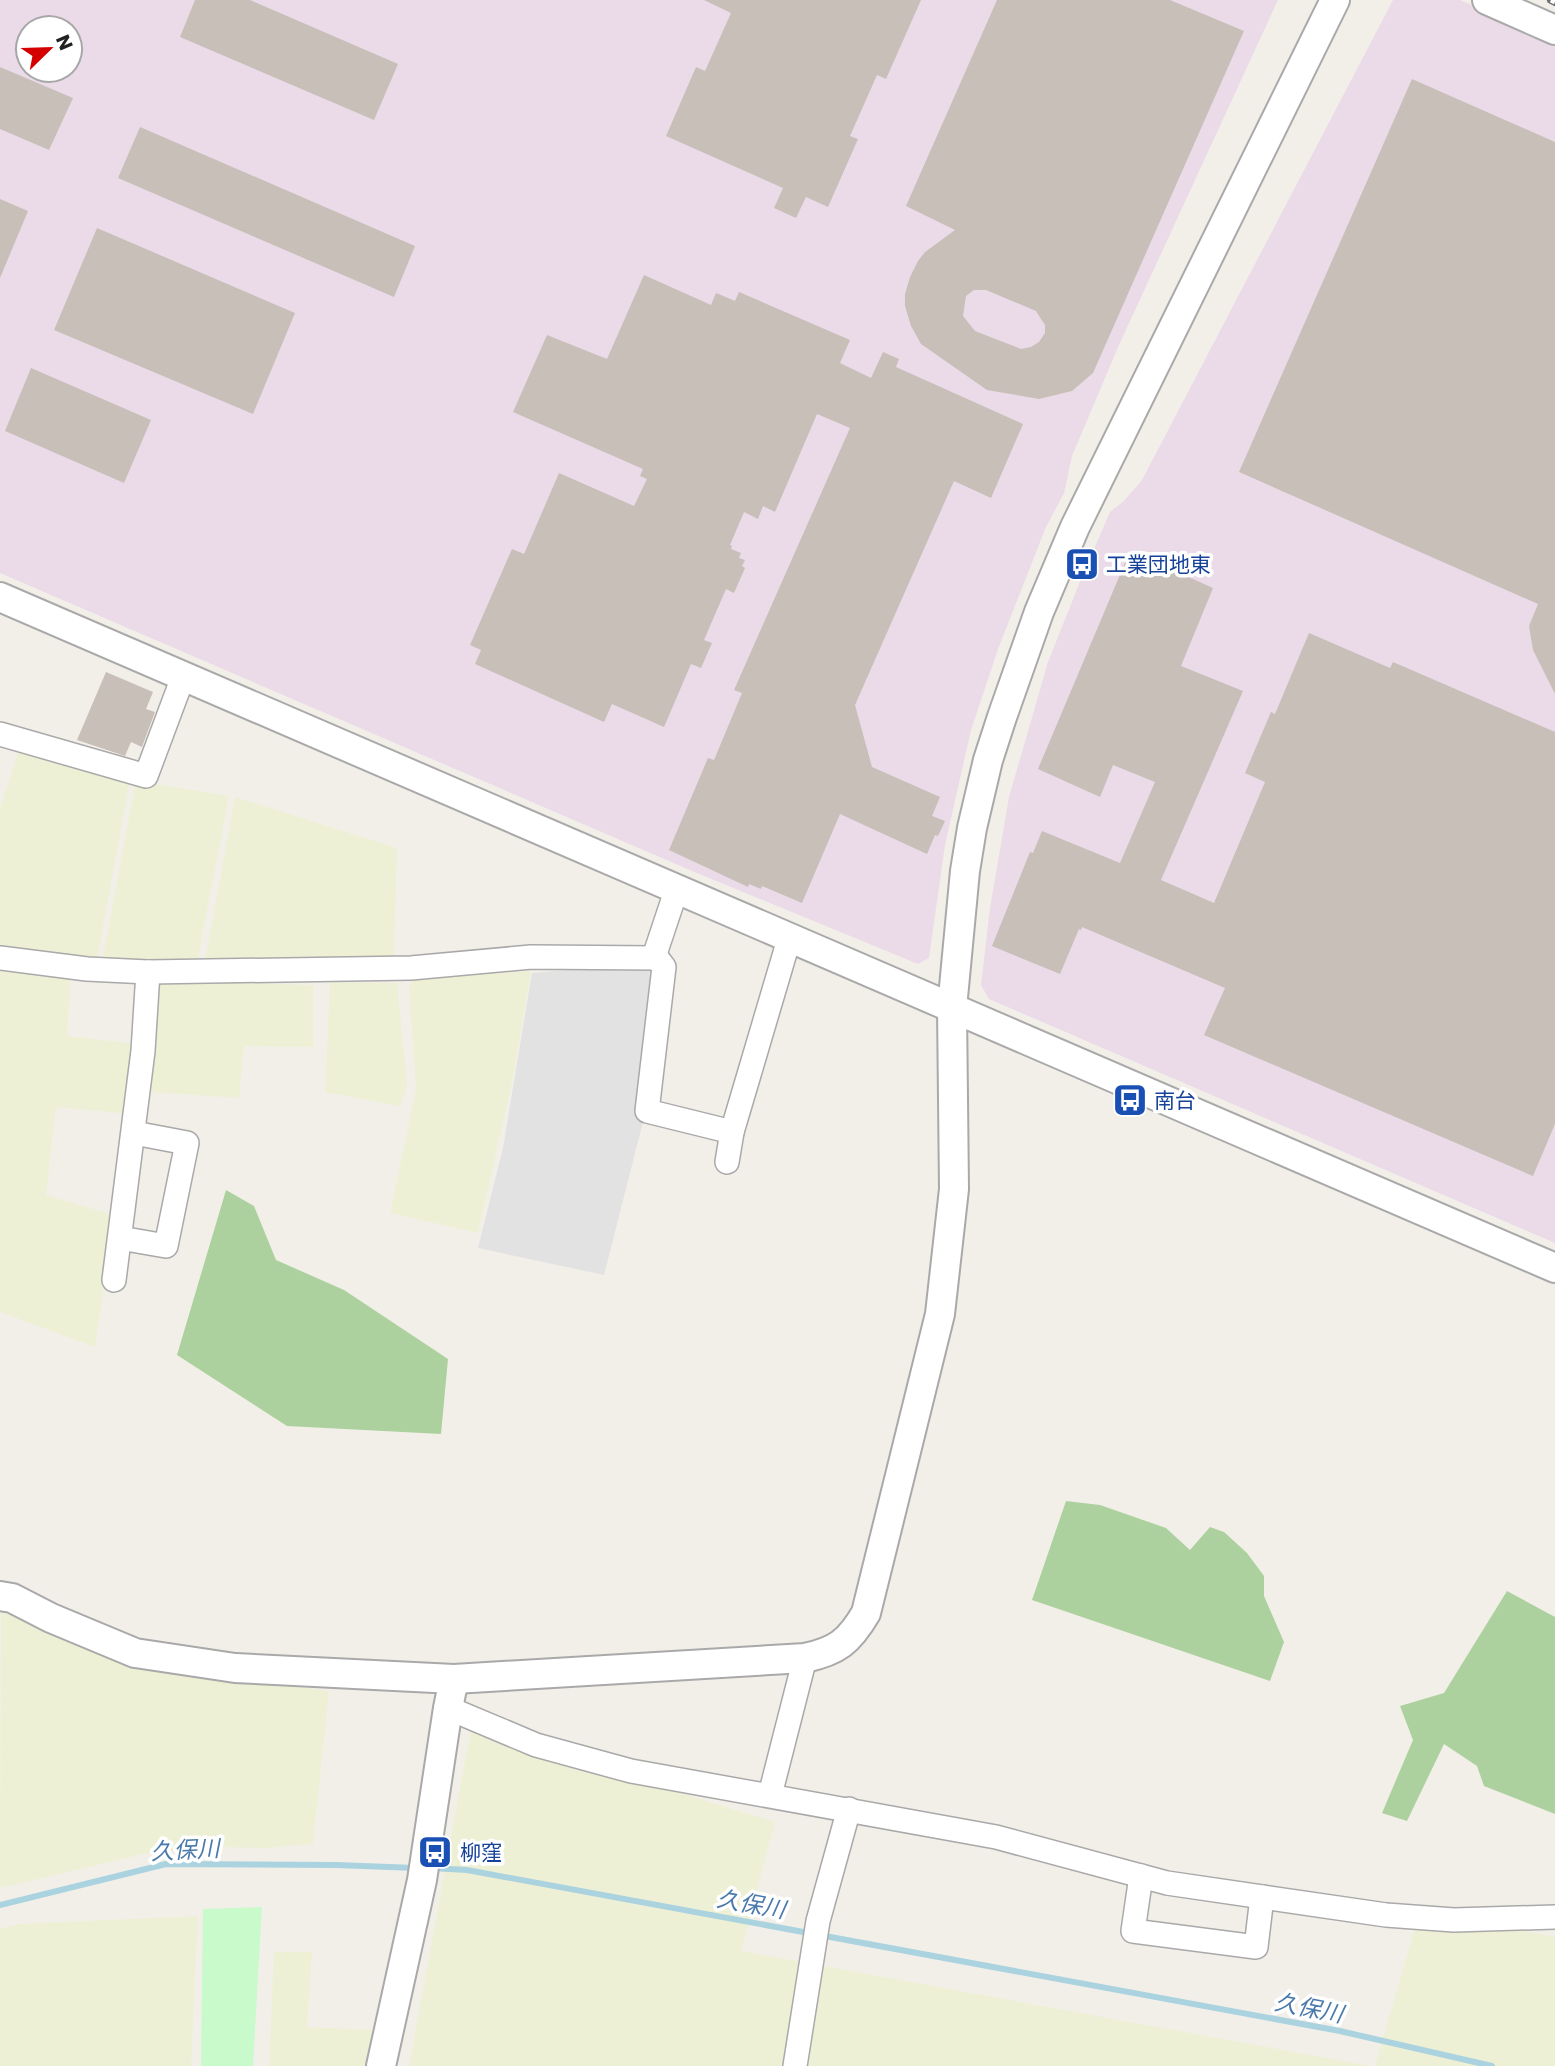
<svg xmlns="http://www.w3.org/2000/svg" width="1555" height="2066" viewBox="0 0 1555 2066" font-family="Poppins,'Noto Sans JP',sans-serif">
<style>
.industrial{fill:#ebdbe8;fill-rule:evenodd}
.farmland{fill:#eef0d5}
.forest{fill:#add19e}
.park{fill:#c8facc}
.parking{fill:#e2e2e2}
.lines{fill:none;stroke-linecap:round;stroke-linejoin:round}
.stream{stroke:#aad3df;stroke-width:6}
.building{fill:#c7bfb8;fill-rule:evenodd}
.minor-casing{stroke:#a9a9a9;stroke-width:26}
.tertiary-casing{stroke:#a9a9a9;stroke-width:32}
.minor{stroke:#fff;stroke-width:23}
.tertiary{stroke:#fff;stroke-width:28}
.rail-casing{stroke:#707070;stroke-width:8}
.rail{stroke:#fff;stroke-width:5;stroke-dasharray:16;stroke-linecap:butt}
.labels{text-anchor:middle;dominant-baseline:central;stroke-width:7;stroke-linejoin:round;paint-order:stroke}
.transit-label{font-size:21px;fill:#164399;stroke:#fff;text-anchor:start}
.water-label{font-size:23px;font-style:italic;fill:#4a7aab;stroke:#fff}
</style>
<rect width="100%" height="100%" fill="#f2efe9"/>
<g class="industrial">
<path d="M 0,0 L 1278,0 L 1119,345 L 1072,456 L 1064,493 L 1046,527 L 998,649 L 971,730 L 945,845 L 929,958 L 918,964 L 692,871 L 0,573 ZM 28,28 L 70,28 L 70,70 L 28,70 Z"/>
<polygon points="1393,0 1460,0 1555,42 1555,1243 989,999 981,985 990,908 1009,797 1048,662 1081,579 1110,512 1124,501 1142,480"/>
</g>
<g class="farmland">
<polygon points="19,750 126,777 129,785 97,960 0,947 0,809"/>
<polygon points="136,781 229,796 197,963 102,961"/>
<polygon points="235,797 397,848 394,961 205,961"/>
<polygon points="0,965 71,975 67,1036 137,1044 130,1114 56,1107 46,1195 114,1215 95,1347 0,1312"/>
<polygon points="531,971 512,1082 478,1233 390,1213 416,1090 409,986 414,978"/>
<polygon points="160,981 313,985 313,1047 244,1046 239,1098 150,1092 157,984"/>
<polygon points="330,982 397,983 407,1085 400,1106 325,1092"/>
<polygon points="1,1606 165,1669 329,1691 313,1844 262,1848 215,1847 148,1853 0,1888"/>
<polygon points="471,1729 775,1822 741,1951 1371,2066 409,2066"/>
<polygon points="1420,1911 1555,1937 1555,2066 1375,2066"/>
<polygon points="198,1916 191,2066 0,2066 0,1929 18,1924"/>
<polygon points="274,1952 312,1952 307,2027 377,2030 371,2066 269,2066"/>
</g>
<g class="forest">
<polygon points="226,1190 254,1206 276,1260 344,1290 448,1359 441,1434 287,1426 177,1355"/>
<polygon points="1066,1501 1100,1505 1166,1528 1190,1550 1210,1527 1224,1532 1247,1553 1264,1576 1264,1596 1284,1642 1270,1681 1032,1600"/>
<polygon points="1507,1591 1555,1617 1555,1814 1484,1786 1477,1766 1444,1744 1407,1821 1382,1813 1413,1740 1400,1706 1444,1693"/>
</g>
<polygon class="park" points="262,1907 253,2066 201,2066 203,1909"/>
<polygon class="parking" points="567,970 657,971 644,1118 604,1275 478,1248 503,1148 532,973"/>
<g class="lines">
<g class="stream">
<polyline points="431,1868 467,1870 1340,2031 1492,2066"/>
<polyline points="0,1905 166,1864 336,1865 416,1868"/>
</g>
</g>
<g class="building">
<polygon points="195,0 250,0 398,64 374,120 180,37"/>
<polygon points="704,0 921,0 886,79 877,75 850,136 858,139 828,207 806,197 796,218 774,208 783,188 666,136 696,67 705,71 731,13"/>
<path d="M 997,0 L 1170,0 L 1244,31 L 1093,373 L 1072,391 L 1039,399 L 987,390 L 921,344 L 911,326 L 905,306 L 905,294 L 910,277 L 918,261 L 925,252 L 955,230 L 906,206 ZM 974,290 L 986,290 L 1036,311 L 1045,325 L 1045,333 L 1039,342 L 1031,347 L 1021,349 L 975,331 L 963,316 L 966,296 Z"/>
<polygon points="0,67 73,98 49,150 0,129"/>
<polygon points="1412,79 1555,142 1555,694 1533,650 1529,626 1538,604 1239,472"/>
<polygon points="140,127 415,246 394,297 118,178"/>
<polygon points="0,199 28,211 0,278"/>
<polygon points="97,228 295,313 253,414 54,330"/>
<polygon points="644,275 711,305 716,293 735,301 739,292 850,340 840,363 871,378 883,352 899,359 896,367 1023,424 991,498 954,481 855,705 872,767 940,797 932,816 945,821 938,836 935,835 927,854 840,814 802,903 762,886 761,889 749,884 748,887 669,850 708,758 714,760 742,693 734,690 850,428 817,414 775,512 763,506 758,519 744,512 730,545 732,546 731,549 741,553 739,558 745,560 742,566 745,568 734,593 726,589 704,640 712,643 701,668 691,664 664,727 612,704 604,722 475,664 481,650 470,645 512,549 524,554 559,473 634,506 647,479 640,476 643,469 513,412 547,335 607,359"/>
<polygon points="31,368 151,420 124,483 5,431"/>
<polygon points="1130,551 1213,588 1181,666 1243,691 1161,880 1214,903 1265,782 1245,773 1271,712 1275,714 1309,633 1390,668 1393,662 1555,732 1555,1124 1533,1176 1204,1035 1225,988 1082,927 1081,930 1079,929 1060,974 992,946 1030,852 1033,853 1042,831 1120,863 1155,782 1113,765 1100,797 1038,769"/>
<polygon points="106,672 153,692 146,709 155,712 142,747 131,742 125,756 77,740"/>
</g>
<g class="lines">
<g class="minor-casing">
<g id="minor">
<polyline points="0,734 146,776 183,677"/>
<polyline points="0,958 87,969 148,972 411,968 531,957 657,958 656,951 676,891"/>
<polyline points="657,958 664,967 647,1111 732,1132"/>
<polyline points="727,1162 732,1132 790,936"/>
<polyline points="120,1238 166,1246 187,1143 134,1133"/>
<polyline points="114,1280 143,1051 148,972"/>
<polyline points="448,1708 536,1745 631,1771 996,1837 1167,1883 1386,1915 1454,1920 1555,1917"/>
<polyline points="770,1795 805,1658"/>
<polyline points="1141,1876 1133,1931 1256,1947 1262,1897"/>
<polyline points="795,2066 818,1921 849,1809"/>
</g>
</g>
<g class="tertiary-casing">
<g id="tertiary">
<polyline points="1487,0 1555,30"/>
<polyline points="0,597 1555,1268"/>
<path d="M 0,1596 L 12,1598 L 51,1618 L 135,1653 L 235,1668 L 454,1679 L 805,1658 C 837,1651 849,1642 866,1613 L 940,1314 L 954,1189 L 952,1008 L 965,871 L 972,828 L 988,760 L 1002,717 L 1039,612 L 1075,527 L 1335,0"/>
<polyline points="381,2066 422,1880 448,1708 454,1679"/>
</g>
</g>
<use href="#minor" class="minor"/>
<use href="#tertiary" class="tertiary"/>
<g class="rail-casing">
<polyline id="rail" points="1551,0 1555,2"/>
</g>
<use href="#rail" class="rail"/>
</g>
<defs>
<g id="bus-square" transform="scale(1.75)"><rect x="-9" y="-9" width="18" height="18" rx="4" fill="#1a4fb4" stroke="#fff"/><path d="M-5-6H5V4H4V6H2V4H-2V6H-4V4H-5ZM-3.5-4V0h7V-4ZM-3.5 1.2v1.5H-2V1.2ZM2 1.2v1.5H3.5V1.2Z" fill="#fff"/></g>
</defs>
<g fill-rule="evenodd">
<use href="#bus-square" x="1082" y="564"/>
<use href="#bus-square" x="1130" y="1100"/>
<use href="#bus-square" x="435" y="1852"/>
</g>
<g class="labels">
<g class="transit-label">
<text x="1106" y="564">工業団地東</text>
<text x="1154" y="1100">南台</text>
<text x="460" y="1852">柳窪</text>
</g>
<g class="water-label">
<text transform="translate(185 1850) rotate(-3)">久保川</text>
<text transform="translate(751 1904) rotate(10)">久保川</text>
<text transform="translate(1309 2008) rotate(11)">久保川</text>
</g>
</g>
<g transform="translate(49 49) rotate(67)"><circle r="33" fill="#ffffff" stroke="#a7a7a7" stroke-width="2"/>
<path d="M0-5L12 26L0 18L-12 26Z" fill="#d40000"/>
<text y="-10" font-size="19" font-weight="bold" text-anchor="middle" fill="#222222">N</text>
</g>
</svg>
